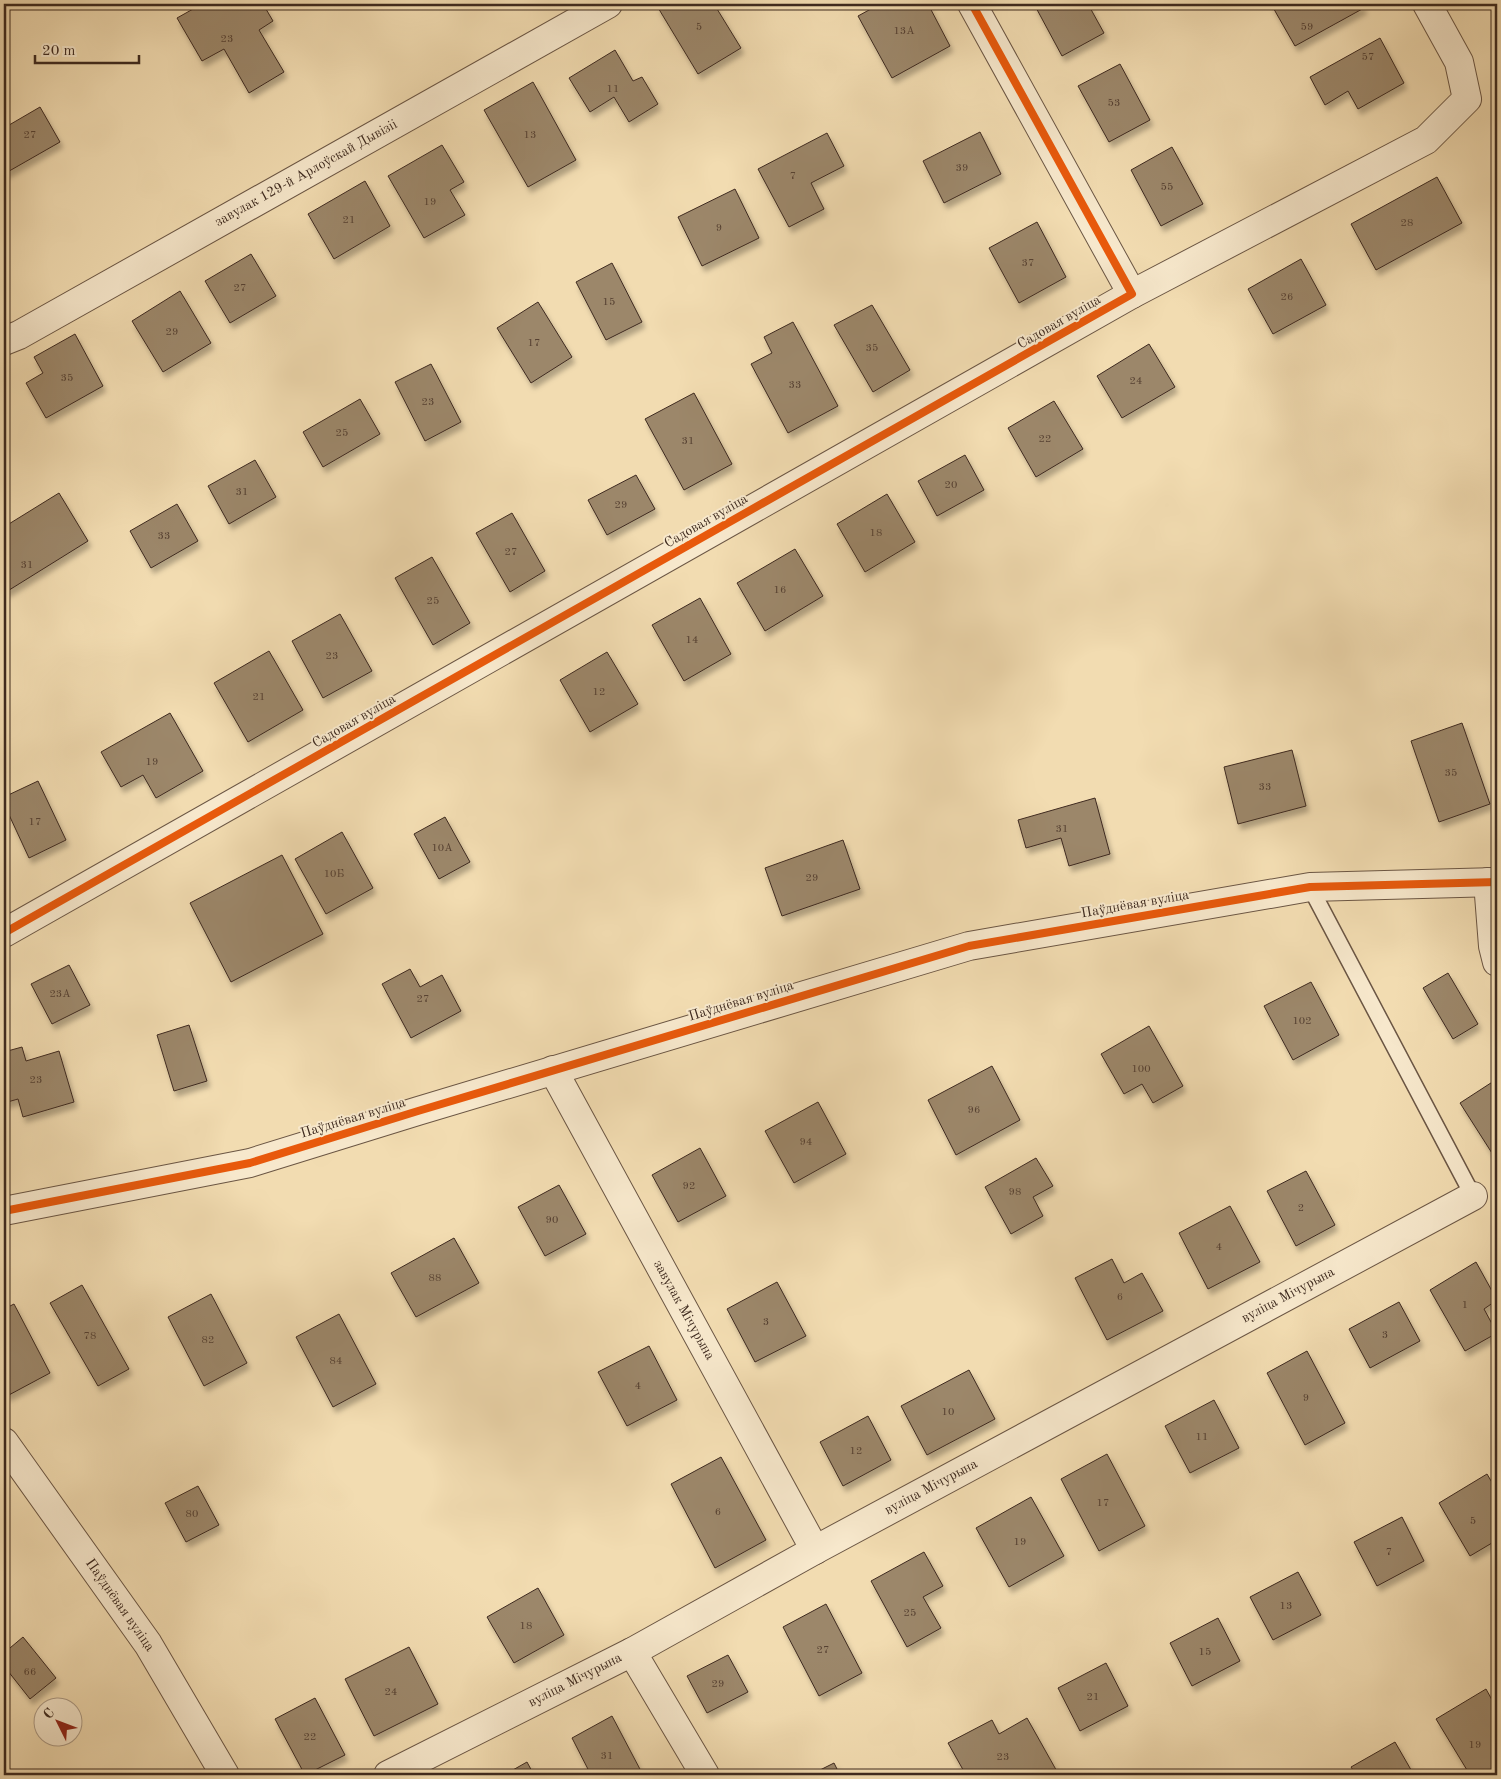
<svg xmlns="http://www.w3.org/2000/svg" width="1501" height="1779" viewBox="0 0 1501 1779" font-family="'Old Standard TT',serif">
<style>
.building{fill:#9c876b;stroke:#3e2a1f;filter:url(#shadow)}
.lines{fill:none;stroke-linecap:round;stroke-linejoin:round}
.lane-casing{stroke:#6b5644;stroke-width:18}
.street-casing{stroke:#6b5644;stroke-width:30}
.lane{stroke:#f7e8cc;stroke-width:15}
.street{stroke:#f7e8cc;stroke-width:28}
.cycleway-casing{stroke:#f7e8cc;stroke-width:11}
.cycleway{stroke:#e8590c;stroke-width:8}
.labels{text-anchor:middle;dominant-baseline:central;stroke-width:4;stroke-linejoin:round;paint-order:stroke}
.number-label{font-size:11px;fill:#564132}
.street-label{font-size:14px;fill:#3e2a1f;stroke:#f7e8cc}
</style>
<defs>
<filter id="shadow"><feDropShadow dx="3" dy="5.5" stdDeviation="2.5" flood-color="#0004"/></filter>
</defs>
<rect width="100%" height="100%" fill="#f2dcb1"/>
<filter id="stains"><feTurbulence type="fractalNoise" baseFrequency=".004" numOctaves="4"/><feColorMatrix values="0 0 0 0 .2 0 0 0 0 .09 0 0 0 0 .02 0 0 0 .5 -.17"/></filter>
<radialGradient id="worn" r=".72"><stop offset=".6" stop-color="#630" stop-opacity="0"/><stop offset="1" stop-color="#630" stop-opacity=".3"/></radialGradient>
<g class="building">
<polygon points="202,4 263,4 273,21 259,30 284,72 249,93 224,49 202,61 177,18"/>
<polygon points="661,4 714,4 741,48 698,74 657,6"/>
<polygon points="880,4 928,4 950,46 892,78 858,16"/>
<polygon points="1034,4 1088,4 1104,33 1062,56"/>
<polygon points="1271,4 1362,4 1364,8 1295,46"/>
<polygon points="1380,38 1404,83 1358,109 1348,91 1325,105 1310,77"/>
<polygon points="615,50 633,81 642,77 658,104 629,122 614,97 590,112 569,78"/>
<polygon points="1120,64 1150,120 1109,142 1078,86"/>
<polygon points="533,82 576,160 528,187 484,110"/>
<polygon points="40,107 60,142 4,174 4,128"/>
<polygon points="980,132 1001,174 944,203 923,161"/>
<polygon points="827,133 844,166 811,183 824,209 789,227 758,169"/>
<polygon points="442,145 464,182 450,190 465,215 424,238 388,176"/>
<polygon points="1172,147 1203,204 1161,226 1131,170"/>
<polygon points="1437,177 1462,223 1376,270 1351,224"/>
<polygon points="365,181 390,226 334,259 308,214"/>
<polygon points="735,189 759,238 702,266 678,217"/>
<polygon points="1037,222 1066,277 1019,303 989,248"/>
<polygon points="251,254 276,296 230,323 205,281"/>
<polygon points="1301,259 1326,305 1273,334 1248,289"/>
<polygon points="612,263 642,322 606,340 576,282"/>
<polygon points="180,291 211,343 163,372 132,321"/>
<polygon points="538,302 572,357 531,383 497,328"/>
<polygon points="872,305 910,370 873,392 834,325"/>
<polygon points="793,322 838,406 788,433 751,364 772,353 764,337"/>
<polygon points="75,334 103,386 46,418 26,383 43,373 34,357"/>
<polygon points="1149,344 1175,387 1122,418 1097,376"/>
<polygon points="431,364 461,422 425,441 395,382"/>
<polygon points="694,393 732,464 684,490 645,419"/>
<polygon points="360,399 380,434 323,467 303,432"/>
<polygon points="1054,401 1083,449 1036,477 1008,428"/>
<polygon points="965,455 984,490 937,516 918,481"/>
<polygon points="255,460 276,497 229,524 208,486"/>
<polygon points="636,475 655,509 607,535 588,500"/>
<polygon points="59,493 88,541 6,592 4,589 4,527"/>
<polygon points="887,494 915,542 865,572 837,524"/>
<polygon points="177,504 198,541 151,568 130,531"/>
<polygon points="512,513 545,571 510,592 476,533"/>
<polygon points="795,549 823,596 765,631 737,583"/>
<polygon points="432,557 470,623 433,645 395,578"/>
<polygon points="700,598 731,654 684,681 652,625"/>
<polygon points="340,614 372,671 323,698 292,641"/>
<polygon points="269,651 303,710 248,742 214,683"/>
<polygon points="607,652 638,704 590,732 560,680"/>
<polygon points="170,713 203,771 156,798 143,775 121,787 101,752"/>
<polygon points="1462,723 1490,804 1439,822 1411,741"/>
<polygon points="1292,750 1306,806 1238,824 1224,767"/>
<polygon points="38,781 66,840 29,858 4,804 4,797"/>
<polygon points="1095,798 1110,854 1069,866 1061,838 1026,848 1018,820"/>
<polygon points="445,817 470,862 439,879 414,834"/>
<polygon points="342,832 373,888 326,914 295,859"/>
<polygon points="843,840 860,889 782,916 765,868"/>
<polygon points="282,855 323,934 231,982 190,903"/>
<polygon points="69,965 90,1005 52,1024 31,984"/>
<polygon points="410,969 420,987 442,975 461,1011 411,1038 382,984"/>
<polygon points="1448,973 1478,1024 1453,1039 1423,988"/>
<polygon points="1311,982 1339,1035 1293,1060 1264,1006"/>
<polygon points="189,1025 207,1081 174,1091 157,1035"/>
<polygon points="1149,1026 1183,1086 1153,1103 1142,1084 1124,1094 1101,1054"/>
<polygon points="22,1047 26,1061 59,1051 74,1102 23,1117 18,1099 4,1103 4,1052"/>
<polygon points="992,1066 1020,1120 956,1155 928,1100"/>
<polygon points="1497,1079 1497,1161 1460,1103"/>
<polygon points="818,1102 846,1154 794,1183 765,1131"/>
<polygon points="700,1148 726,1196 678,1222 652,1175"/>
<polygon points="1036,1158 1053,1186 1033,1197 1043,1216 1011,1234 985,1187"/>
<polygon points="1306,1171 1335,1225 1296,1246 1267,1191"/>
<polygon points="559,1185 586,1234 545,1256 518,1207"/>
<polygon points="1230,1206 1260,1262 1208,1289 1179,1233"/>
<polygon points="454,1238 479,1283 416,1317 391,1273"/>
<polygon points="1112,1259 1124,1283 1142,1273 1163,1311 1107,1340 1075,1278"/>
<polygon points="1476,1262 1497,1300 1484,1309 1497,1333 1465,1351 1430,1290"/>
<polygon points="777,1282 806,1336 755,1362 727,1309"/>
<polygon points="82,1285 129,1369 98,1386 50,1303"/>
<polygon points="211,1294 247,1363 204,1386 168,1317"/>
<polygon points="1399,1302 1420,1341 1370,1368 1349,1329"/>
<polygon points="14,1304 50,1373 7,1396 4,1390 4,1309"/>
<polygon points="339,1314 376,1384 333,1407 296,1337"/>
<polygon points="649,1346 677,1400 627,1426 598,1372"/>
<polygon points="1307,1351 1345,1423 1305,1445 1267,1373"/>
<polygon points="969,1370 995,1419 927,1455 901,1406"/>
<polygon points="1214,1400 1239,1448 1190,1473 1165,1426"/>
<polygon points="868,1416 891,1460 843,1486 820,1442"/>
<polygon points="1107,1454 1145,1526 1099,1551 1061,1479"/>
<polygon points="721,1457 766,1540 715,1568 671,1484"/>
<polygon points="1487,1474 1497,1491 1497,1540 1470,1556 1439,1503"/>
<polygon points="198,1486 219,1525 186,1542 165,1503"/>
<polygon points="1031,1497 1064,1556 1009,1587 976,1528"/>
<polygon points="1402,1517 1424,1561 1377,1586 1354,1542"/>
<polygon points="924,1552 943,1586 923,1597 941,1628 907,1647 871,1581"/>
<polygon points="1298,1572 1321,1615 1273,1640 1250,1597"/>
<polygon points="538,1588 564,1635 514,1663 487,1617"/>
<polygon points="826,1604 862,1673 819,1696 783,1627"/>
<polygon points="1218,1618 1240,1661 1192,1686 1170,1643"/>
<polygon points="23,1637 56,1678 30,1699 4,1666 4,1653"/>
<polygon points="409,1647 438,1704 374,1736 345,1679"/>
<polygon points="728,1655 748,1692 707,1713 687,1676"/>
<polygon points="1106,1663 1128,1706 1080,1731 1058,1688"/>
<polygon points="1486,1689 1497,1709 1497,1771 1489,1775 1470,1775 1436,1719"/>
<polygon points="315,1698 345,1755 305,1775 275,1719"/>
<polygon points="612,1716 642,1773 639,1775 591,1775 572,1738"/>
<polygon points="1027,1718 1059,1775 1002,1775 1000,1771 993,1775 966,1775 948,1743 992,1720 999,1734"/>
<polygon points="1395,1742 1414,1775 1356,1775 1351,1767"/>
<polygon points="527,1762 534,1775 504,1775"/>
<polygon points="834,1763 840,1775 810,1775"/>
</g>
<g class="lines">
<g class="lane-casing">
<polyline id="lane" points="1310,887 1473,1196"/>
</g>
<g class="street-casing">
<g id="street">
<polyline points="1132,294 1426,140 1467,99 1459,62 1427,4"/>
<polyline points="4,341 19,335 608,4"/>
<polyline points="1488,882 1493,946 1497,962"/>
<polyline points="4,933 1132,294 972,4"/>
<polyline points="553,1070 815,1550"/>
<polyline points="4,1211 250,1163 418,1111 969,946 1310,887 1497,882"/>
<polyline points="4,1442 148,1644 225,1775"/>
<polyline points="632,1652 705,1775"/>
<polyline points="388,1775 632,1652 815,1550 1473,1196"/>
</g>
</g>
<use href="#lane" class="lane"/>
<use href="#street" class="street"/>
<g class="cycleway-casing">
<g id="cycleway">
<polyline points="4,933 1132,294 972,4"/>
<polyline points="4,1211 250,1163 418,1111 969,946 1310,887 1497,882"/>
</g>
</g>
<use href="#cycleway" class="cycleway"/>
</g>
<g class="labels">
<g class="number-label">
<text x="699" y="27">5</text>
<text x="1307" y="27">59</text>
<text x="904" y="31">13А</text>
<text x="227" y="39">23</text>
<text x="1368" y="57">57</text>
<text x="613" y="89">11</text>
<text x="1114" y="103">53</text>
<text x="30" y="135">27</text>
<text x="530" y="135">13</text>
<text x="962" y="168">39</text>
<text x="793" y="176">7</text>
<text x="1167" y="187">55</text>
<text x="430" y="202">19</text>
<text x="349" y="220">21</text>
<text x="1407" y="223">28</text>
<text x="719" y="228">9</text>
<text x="1028" y="263">37</text>
<text x="240" y="288">27</text>
<text x="1287" y="297">26</text>
<text x="609" y="302">15</text>
<text x="172" y="332">29</text>
<text x="534" y="343">17</text>
<text x="872" y="348">35</text>
<text x="67" y="378">35</text>
<text x="1136" y="381">24</text>
<text x="795" y="385">33</text>
<text x="428" y="402">23</text>
<text x="342" y="433">25</text>
<text x="1045" y="439">22</text>
<text x="688" y="441">31</text>
<text x="951" y="485">20</text>
<text x="242" y="492">31</text>
<text x="621" y="505">29</text>
<text x="876" y="533">18</text>
<text x="164" y="536">33</text>
<text x="511" y="552">27</text>
<text x="27" y="565">31</text>
<text x="780" y="590">16</text>
<text x="433" y="601">25</text>
<text x="692" y="640">14</text>
<text x="332" y="656">23</text>
<text x="599" y="692">12</text>
<text x="259" y="697">21</text>
<text x="152" y="762">19</text>
<text x="1451" y="773">35</text>
<text x="1265" y="787">33</text>
<text x="35" y="822">17</text>
<text x="1062" y="829">31</text>
<text x="442" y="848">10А</text>
<text x="334" y="874">10Б</text>
<text x="812" y="878">29</text>
<text x="60" y="994">23А</text>
<text x="423" y="999">27</text>
<text x="1302" y="1021">102</text>
<text x="1141" y="1069">100</text>
<text x="36" y="1080">23</text>
<text x="974" y="1110">96</text>
<text x="806" y="1142">94</text>
<text x="689" y="1186">92</text>
<text x="1015" y="1192">98</text>
<text x="1301" y="1208">2</text>
<text x="552" y="1220">90</text>
<text x="1219" y="1247">4</text>
<text x="435" y="1278">88</text>
<text x="1120" y="1297">6</text>
<text x="1465" y="1305">1</text>
<text x="766" y="1322">3</text>
<text x="1385" y="1335">3</text>
<text x="90" y="1336">78</text>
<text x="208" y="1340">82</text>
<text x="336" y="1361">84</text>
<text x="638" y="1386">4</text>
<text x="1306" y="1398">9</text>
<text x="948" y="1412">10</text>
<text x="1202" y="1437">11</text>
<text x="856" y="1451">12</text>
<text x="1103" y="1503">17</text>
<text x="718" y="1512">6</text>
<text x="192" y="1514">80</text>
<text x="1473" y="1521">5</text>
<text x="1020" y="1542">19</text>
<text x="1389" y="1552">7</text>
<text x="1286" y="1606">13</text>
<text x="910" y="1613">25</text>
<text x="526" y="1626">18</text>
<text x="823" y="1650">27</text>
<text x="1205" y="1652">15</text>
<text x="30" y="1672">66</text>
<text x="718" y="1684">29</text>
<text x="391" y="1692">24</text>
<text x="1093" y="1697">21</text>
<text x="310" y="1737">22</text>
<text x="1475" y="1745">19</text>
<text x="607" y="1756">31</text>
<text x="1003" y="1757">23</text>
</g>
<g class="street-label">
<text transform="translate(306 173) rotate(-29)">завулак 129-й Арлоўскай Дывізіі</text>
<text transform="translate(1059 322) rotate(-30)">Садовая вуліца</text>
<text transform="translate(706 521) rotate(-30)">Садовая вуліца</text>
<text transform="translate(354 721) rotate(-30)">Садовая вуліца</text>
<text transform="translate(1135 904) rotate(-10)">Паўднёвая вуліца</text>
<text transform="translate(741 1001) rotate(-17)">Паўднёвая вуліца</text>
<text transform="translate(353 1118) rotate(-17)">Паўднёвая вуліца</text>
<text transform="translate(1288 1295) rotate(-28)">вуліца Мічурына</text>
<text transform="translate(684 1310) rotate(61)">завулак Мічурына</text>
<text transform="translate(931 1487) rotate(-28)">вуліца Мічурына</text>
<text transform="translate(120 1605) rotate(55)">Паўднёвая вуліца</text>
<text transform="translate(575 1680) rotate(-27)">вуліца Мічурына</text>
</g>
</g>
<rect width="1501" height="1779" fill="none" stroke="#f2dcb1" stroke-width="20"/>
<rect x="5" y="5" width="1491" height="1769" fill="none" stroke="#3e2a1f" stroke-width="2.5"/>
<rect x="10" y="10" width="1481" height="1759" fill="none" stroke="#3e2a1f"/>
<g transform="translate(58 1722) rotate(312)"><circle r="24" fill="#f7e8cc" stroke="#ad9c87"/>
<path d="M0-4L9 19L0 12L-9 19Z" fill="#8f2418"/>
<text y="-8" font-size="14" font-weight="bold" text-anchor="middle" fill="#3e2a1f">С</text>
</g>
<path d="M35 55v8h104v-8" fill="none" stroke="#3e2a1f" stroke-width="2.5"/>
<text x="42" y="55" font-size="15" fill="#3e2a1f" stroke="#f7e8cc" stroke-width="4" paint-order="stroke">20 m</text>
<rect width="100%" height="100%" filter="url(#stains)"/>
<rect width="100%" height="100%" fill="url(#worn)"/>
</svg>
